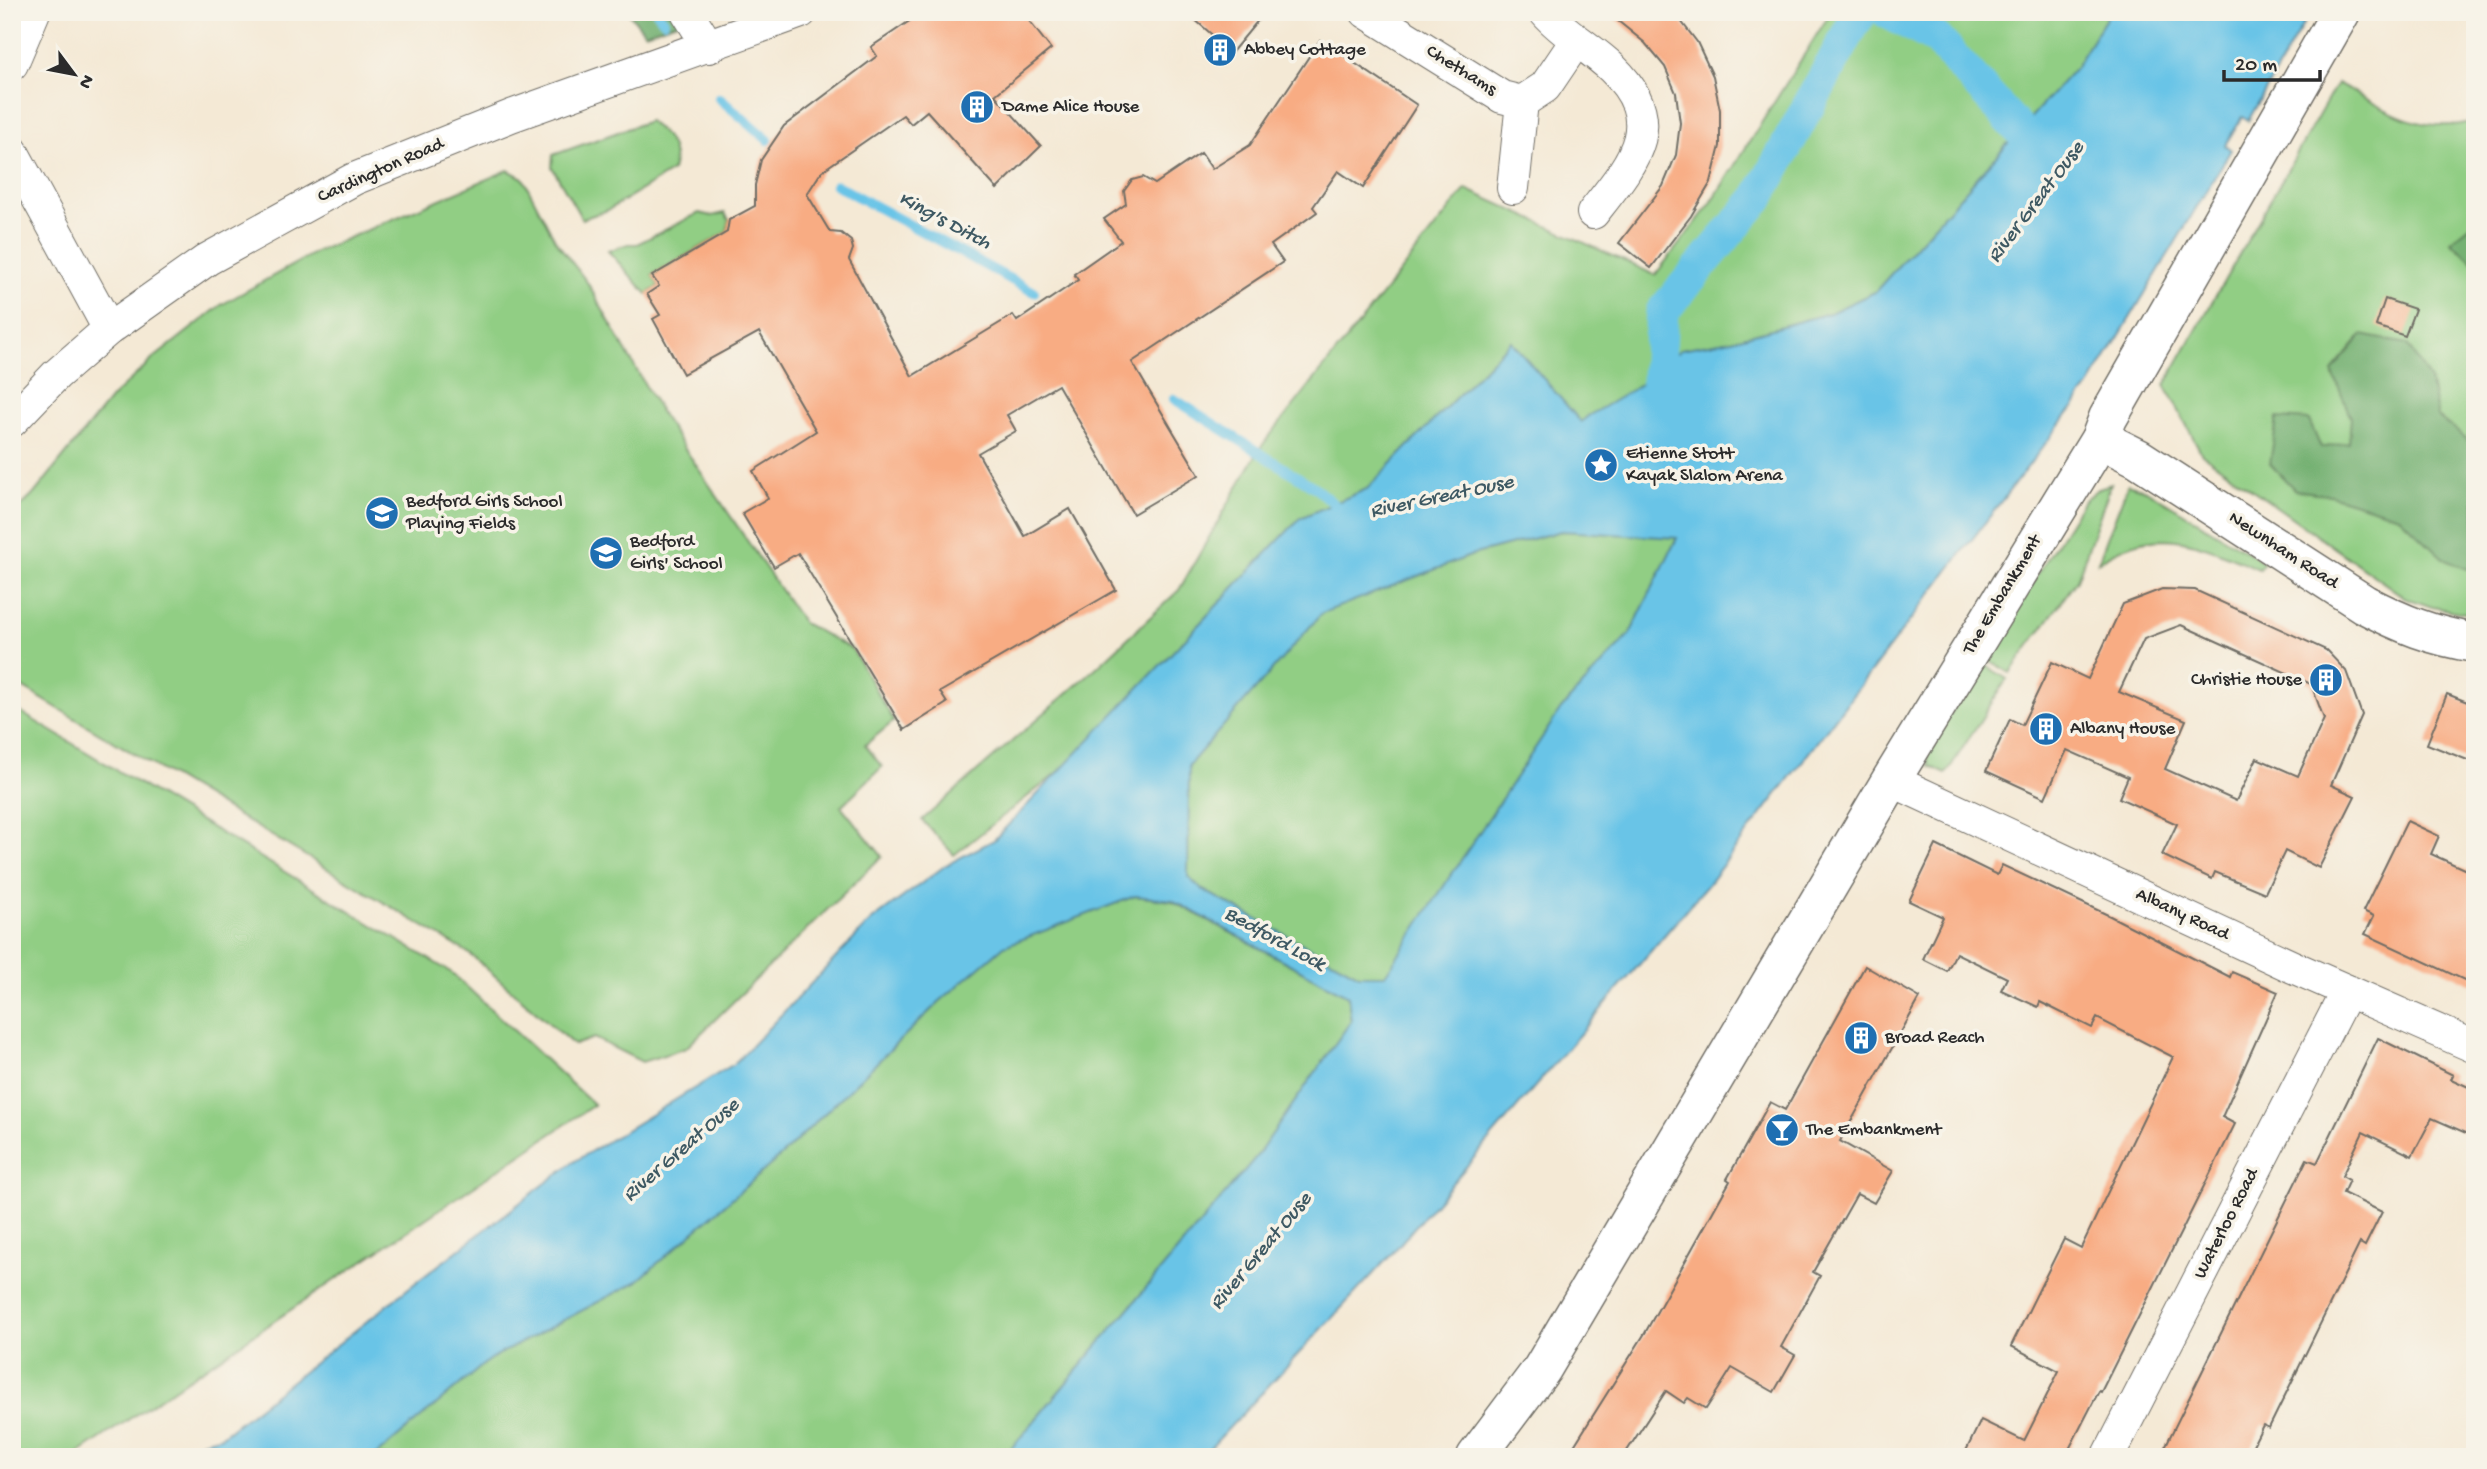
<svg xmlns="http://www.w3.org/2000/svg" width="2487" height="1469" viewBox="0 0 2487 1469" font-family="'Gochi Hand',sans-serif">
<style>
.green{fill:#91ce84;stroke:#5e7c58;stroke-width:2}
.forest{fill:#74b172;stroke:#506e4e;stroke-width:2}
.water{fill:#69c4e7;stroke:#4a7889;stroke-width:2;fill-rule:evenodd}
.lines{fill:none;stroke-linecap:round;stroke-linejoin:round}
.stream{stroke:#69c4e7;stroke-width:10}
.canal{stroke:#69c4e7;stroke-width:33}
.building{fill:#f8ac83;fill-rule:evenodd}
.minor-casing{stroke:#716e66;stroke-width:34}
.tertiary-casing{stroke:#716e66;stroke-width:41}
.minor{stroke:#fff;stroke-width:32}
.tertiary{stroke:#fff;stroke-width:38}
.labels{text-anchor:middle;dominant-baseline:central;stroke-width:7;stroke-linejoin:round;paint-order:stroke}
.poi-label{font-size:19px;fill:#2b2b2b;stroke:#f7f3e8;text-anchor:start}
.street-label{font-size:19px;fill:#2b2b2b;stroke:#f7f3e8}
.water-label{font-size:21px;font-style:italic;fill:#3e5963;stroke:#f7f3e8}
</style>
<rect width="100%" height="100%" fill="#f7f3e8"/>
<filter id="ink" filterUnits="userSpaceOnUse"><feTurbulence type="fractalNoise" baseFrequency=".0143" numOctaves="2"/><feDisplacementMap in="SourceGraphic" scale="14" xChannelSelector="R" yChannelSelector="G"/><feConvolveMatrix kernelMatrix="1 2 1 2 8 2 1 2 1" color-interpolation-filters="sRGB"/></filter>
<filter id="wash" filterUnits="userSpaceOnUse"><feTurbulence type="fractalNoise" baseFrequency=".00686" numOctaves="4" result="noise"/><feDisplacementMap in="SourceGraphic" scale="28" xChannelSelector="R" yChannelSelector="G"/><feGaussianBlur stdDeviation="1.57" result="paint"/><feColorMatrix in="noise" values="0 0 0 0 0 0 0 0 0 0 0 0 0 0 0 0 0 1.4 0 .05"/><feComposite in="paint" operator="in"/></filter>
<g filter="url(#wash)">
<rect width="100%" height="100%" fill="#f4e9d5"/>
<g class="green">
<polygon points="1831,12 2110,12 2076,67 1875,292 1830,313 1732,340 1681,349 1677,538 1630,634 1561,709 1385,976 1359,975 1201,889 1188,877 1189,765 1321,613 1475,554 1562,531 1617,533 1588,416 1581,423 1511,341 1367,489 1300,518 1061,770 954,855 922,820 1098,666 1179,590 1260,448 1466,189 1655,275 1711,203"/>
<path d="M 2337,83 C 2387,109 2417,136 2475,121 L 2475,615 L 2432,607 L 2404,597 L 2202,454 L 2165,385 Z"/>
<path d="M 649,121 C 666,135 679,147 672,171 L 608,210 L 582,219 L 552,167 L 553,155 Z"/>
<polygon points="508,170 523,178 555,240 587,282 662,415 803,623 852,649 894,721 865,745 882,767 841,806 882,856 686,1048 642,1062 594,1038 574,1045 470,954 12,681 12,515 33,495 112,397 154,358 221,305 318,251"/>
<polygon points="699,213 712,216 725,213 729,220 727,232 652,275 659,286 647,294 608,251 628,244 637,244"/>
<polygon points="2111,484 2077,580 2010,673 1985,658 2084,500 2099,488"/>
<path d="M 2128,484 L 2146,490 L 2264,562 L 2259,569 C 2198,544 2160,520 2098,562 Z"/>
<polygon points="1982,663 2007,679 1946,774 1929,766 1926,752"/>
<polygon points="12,707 452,973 594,1105 73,1457 12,1457"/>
<polygon points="1135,896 1172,901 1348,996 1351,1021 1257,1156 1004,1457 374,1457 490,1359 636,1282 784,1153 939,1002 1004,946"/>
</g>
<g class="forest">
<polygon points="628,12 685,12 689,18 645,33"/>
<polygon points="2475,222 2475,264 2451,241"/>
<polygon points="2362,335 2407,344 2430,380 2438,417 2475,445 2475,572 2445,560 2399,516 2330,495 2295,490 2270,464 2277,418 2309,420 2321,448 2349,442 2351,418 2332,371"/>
</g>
<path class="water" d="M 2110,12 L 2310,12 L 2248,121 L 2242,117 L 2225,145 L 2231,150 L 2088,388 L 1709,883 L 1389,1257 L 1202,1457 L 1004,1457 L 1257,1156 L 1351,1021 L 1348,996 L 1172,900 L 1135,896 L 1004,946 L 939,1002 L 784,1153 L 636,1282 L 490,1359 L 374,1457 L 184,1457 L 203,1441 L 222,1436 L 410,1287 L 572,1163 L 734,1064 L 871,921 L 946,865 L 994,840 L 1300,518 L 1367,489 L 1511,341 L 1581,422 L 1588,416 L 1637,387 L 1681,349 L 1732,340 L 1830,313 L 1875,292 L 2076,67 ZM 1561,531 L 1677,538 L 1630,634 L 1561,709 L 1385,975 L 1359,975 L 1201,889 L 1188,877 L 1189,765 L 1322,613 L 1475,554 Z"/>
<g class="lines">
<g class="stream">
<polyline points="657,12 664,21"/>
<polyline points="719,98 768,140"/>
<polyline points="836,185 1034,292"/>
<polyline points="1174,399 1314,487 1342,511"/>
</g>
<g class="canal">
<polyline points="1887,12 1937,39 2050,164"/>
<polyline points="1656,412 1662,312 1758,198 1854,23 1862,12"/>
</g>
</g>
<g id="blocks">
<g class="building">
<polygon points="923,12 1022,12 1051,49 995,95 1041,146 997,189 927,111 911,124 903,115 822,171 807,194 830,232 841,233 851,241 853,249 849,260 912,376 1013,315 1017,321 1078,280 1074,274 1121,241 1104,219 1126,204 1124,191 1132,180 1143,177 1155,184 1201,153 1212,169 1250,145 1320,40 1417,105 1363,188 1338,171 1313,207 1317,212 1271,245 1283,262 1132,362 1199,475 1133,514 1058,385 1007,415 1016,431 978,453 1025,536 1070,509 1116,590 940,692 947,703 904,730 798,553 774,567 742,513 768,498 753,471 816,431 759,332 683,374 653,319 660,315 647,294 659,286 652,276 727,232 729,220 755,206 755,185 761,160 784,126 877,56 871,47"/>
<polygon points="1186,12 1265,12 1232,52"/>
<polygon points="1607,12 1674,12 1697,42 1713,76 1720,110 1720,146 1711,182 1691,216 1651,268 1619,243 1663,186 1676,155 1680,123 1676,93 1665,67 1645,43"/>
<polygon points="2385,299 2415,309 2405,336 2376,326"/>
<path d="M 2162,589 L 2195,590 L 2326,650 L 2346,671 L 2362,715 L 2331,785 L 2355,796 L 2319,868 L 2285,851 L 2265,893 L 2215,872 L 2212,879 L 2162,855 L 2177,824 L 2119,798 L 2128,777 L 2067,750 L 2045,798 L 1986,771 L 2010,719 L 2022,725 L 2052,662 L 2088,679 L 2123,604 ZM 2181,625 L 2311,684 L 2324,719 L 2298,776 L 2257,758 L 2236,801 L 2165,769 L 2186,720 L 2119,692 L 2144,639 Z"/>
<polygon points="2447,694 2475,705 2475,763 2427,744"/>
<polygon points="2407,821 2439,836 2431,854 2475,874 2475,985 2365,934 2374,916 2363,911"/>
<polygon points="1936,845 1997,875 2002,865 2110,916 2230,977 2232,972 2278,992 2222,1117 2235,1124 2101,1392 2099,1391 2065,1457 1963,1457 1981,1420 2024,1441 2059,1371 2011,1346 2064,1239 2081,1248 2173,1057 2097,1018 2092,1028 2040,1002 2038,1007 2001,990 2007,978 1956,953 1947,971 1923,959 1943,917 1909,901"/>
<polygon points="1865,966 1920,998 1840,1141 1893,1171 1874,1203 1857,1194 1813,1272 1820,1276 1781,1347 1795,1355 1774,1392 1732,1368 1706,1409 1688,1398 1684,1403 1666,1391 1623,1457 1567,1457 1645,1333 1730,1181 1727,1179 1770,1102 1785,1110"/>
<polygon points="2378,1038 2453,1075 2451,1079 2475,1090 2475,1137 2432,1118 2412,1156 2363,1132 2342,1176 2349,1180 2343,1193 2382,1212 2365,1246 2360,1243 2269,1428 2263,1425 2247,1457 2160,1457 2307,1159 2317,1163"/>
</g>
</g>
</g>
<g filter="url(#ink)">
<use href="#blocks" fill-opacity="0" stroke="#716e66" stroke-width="2"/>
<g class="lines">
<g class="minor-casing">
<g id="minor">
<polyline points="687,12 709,47"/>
<polyline points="1366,12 1502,97 1522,102 1513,188"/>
<path d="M 1545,12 C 1564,34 1591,48 1612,68 C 1669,123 1632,163 1593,213"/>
<polyline points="12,64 34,12"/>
<polyline points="1522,102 1545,87 1576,41"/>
<polyline points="12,151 109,329"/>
<polyline points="12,421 56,375 109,329 208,259 354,179 511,116 801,12"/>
<polyline points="1891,780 2293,967 2475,1047"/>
<polyline points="2108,1457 2347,991"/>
</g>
</g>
<g class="tertiary-casing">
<g id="tertiary">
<path d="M 2100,439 L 2138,458 L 2364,604 C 2402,624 2432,636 2475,643"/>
<polyline points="1476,1457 1542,1369 1891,780 2100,439 2108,418 2341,12"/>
</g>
</g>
<use href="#minor" class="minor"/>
<use href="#tertiary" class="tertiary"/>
</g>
</g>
<defs>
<g id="building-disc" transform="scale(1.75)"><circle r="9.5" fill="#1f6fb2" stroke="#f7f3e8"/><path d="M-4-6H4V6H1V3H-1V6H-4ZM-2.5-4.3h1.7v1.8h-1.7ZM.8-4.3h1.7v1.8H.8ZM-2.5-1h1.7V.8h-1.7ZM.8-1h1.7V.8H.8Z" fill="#fff"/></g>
<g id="sight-disc" transform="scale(1.75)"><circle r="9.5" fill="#1f6fb2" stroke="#f7f3e8"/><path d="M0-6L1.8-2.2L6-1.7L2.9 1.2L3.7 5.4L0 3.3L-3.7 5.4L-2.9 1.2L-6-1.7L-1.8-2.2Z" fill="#fff"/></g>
<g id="school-disc" transform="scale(1.75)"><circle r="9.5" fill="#1f6fb2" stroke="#f7f3e8"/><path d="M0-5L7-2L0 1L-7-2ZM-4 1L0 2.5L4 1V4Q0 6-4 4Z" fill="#fff"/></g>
<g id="bar-disc" transform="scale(1.75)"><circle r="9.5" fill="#1f6fb2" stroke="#f7f3e8"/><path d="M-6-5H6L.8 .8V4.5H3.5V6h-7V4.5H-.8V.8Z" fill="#fff"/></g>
</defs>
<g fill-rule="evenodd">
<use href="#building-disc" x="1220" y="50"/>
<use href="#building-disc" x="977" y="107"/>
<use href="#sight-disc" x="1601" y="465"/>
<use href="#school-disc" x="382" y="513"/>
<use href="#school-disc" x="606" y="553"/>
<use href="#building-disc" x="2326" y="680"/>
<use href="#building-disc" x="2046" y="729"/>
<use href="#building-disc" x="1861" y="1038"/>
<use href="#bar-disc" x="1782" y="1130"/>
</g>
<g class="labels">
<g class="poi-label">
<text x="1244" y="50">Abbey Cottage</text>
<text x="1002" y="107">Dame Alice House</text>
<text x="1626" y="454">Etienne Stott<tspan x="1626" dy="22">Kayak Slalom Arena</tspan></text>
<text x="406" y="502">Bedford Girls School<tspan x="406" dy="22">Playing Fields</tspan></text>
<text x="630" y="542">Bedford<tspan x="630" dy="22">Girls' School</tspan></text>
<text x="2302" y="680" text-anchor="end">Christie House</text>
<text x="2070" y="729">Albany House</text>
<text x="1885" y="1038">Broad Reach</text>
<text x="1806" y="1130">The Embankment</text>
</g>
<g class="street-label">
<text transform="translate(1461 71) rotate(32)">Chethams</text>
<text transform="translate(381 171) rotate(-24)">Cardington Road</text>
<text transform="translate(2283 551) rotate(33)">Newnham Road</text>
<text transform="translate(2003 595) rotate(-59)">The Embankment</text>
<text transform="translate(2182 915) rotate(25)">Albany Road</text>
<text transform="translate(2227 1224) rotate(-63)">Waterloo Road</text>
</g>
<g class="water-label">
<text transform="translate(2037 203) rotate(-53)">River Great Ouse</text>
<text transform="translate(944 222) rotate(28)">King's Ditch</text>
<text transform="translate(1442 498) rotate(-12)">River Great Ouse</text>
<text transform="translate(1274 940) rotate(29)">Bedford Lock</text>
<text transform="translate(682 1151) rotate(-41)">River Great Ouse</text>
<text transform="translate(1262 1252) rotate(-50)">River Great Ouse</text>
</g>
</g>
<rect width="2487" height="1469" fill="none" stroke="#f7f3e8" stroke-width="42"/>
<g transform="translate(74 74) rotate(122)" stroke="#f7f3e8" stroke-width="5" paint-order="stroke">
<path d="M0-5L12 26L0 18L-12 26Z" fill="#2b2b2b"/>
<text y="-10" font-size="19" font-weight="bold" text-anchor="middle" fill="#2b2b2b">N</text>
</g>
<path d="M2224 70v10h96v-10" fill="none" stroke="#2b2b2b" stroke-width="3.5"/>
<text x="2235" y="70" font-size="21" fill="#2b2b2b" stroke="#f7f3e8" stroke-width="5" paint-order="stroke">20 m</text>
</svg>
